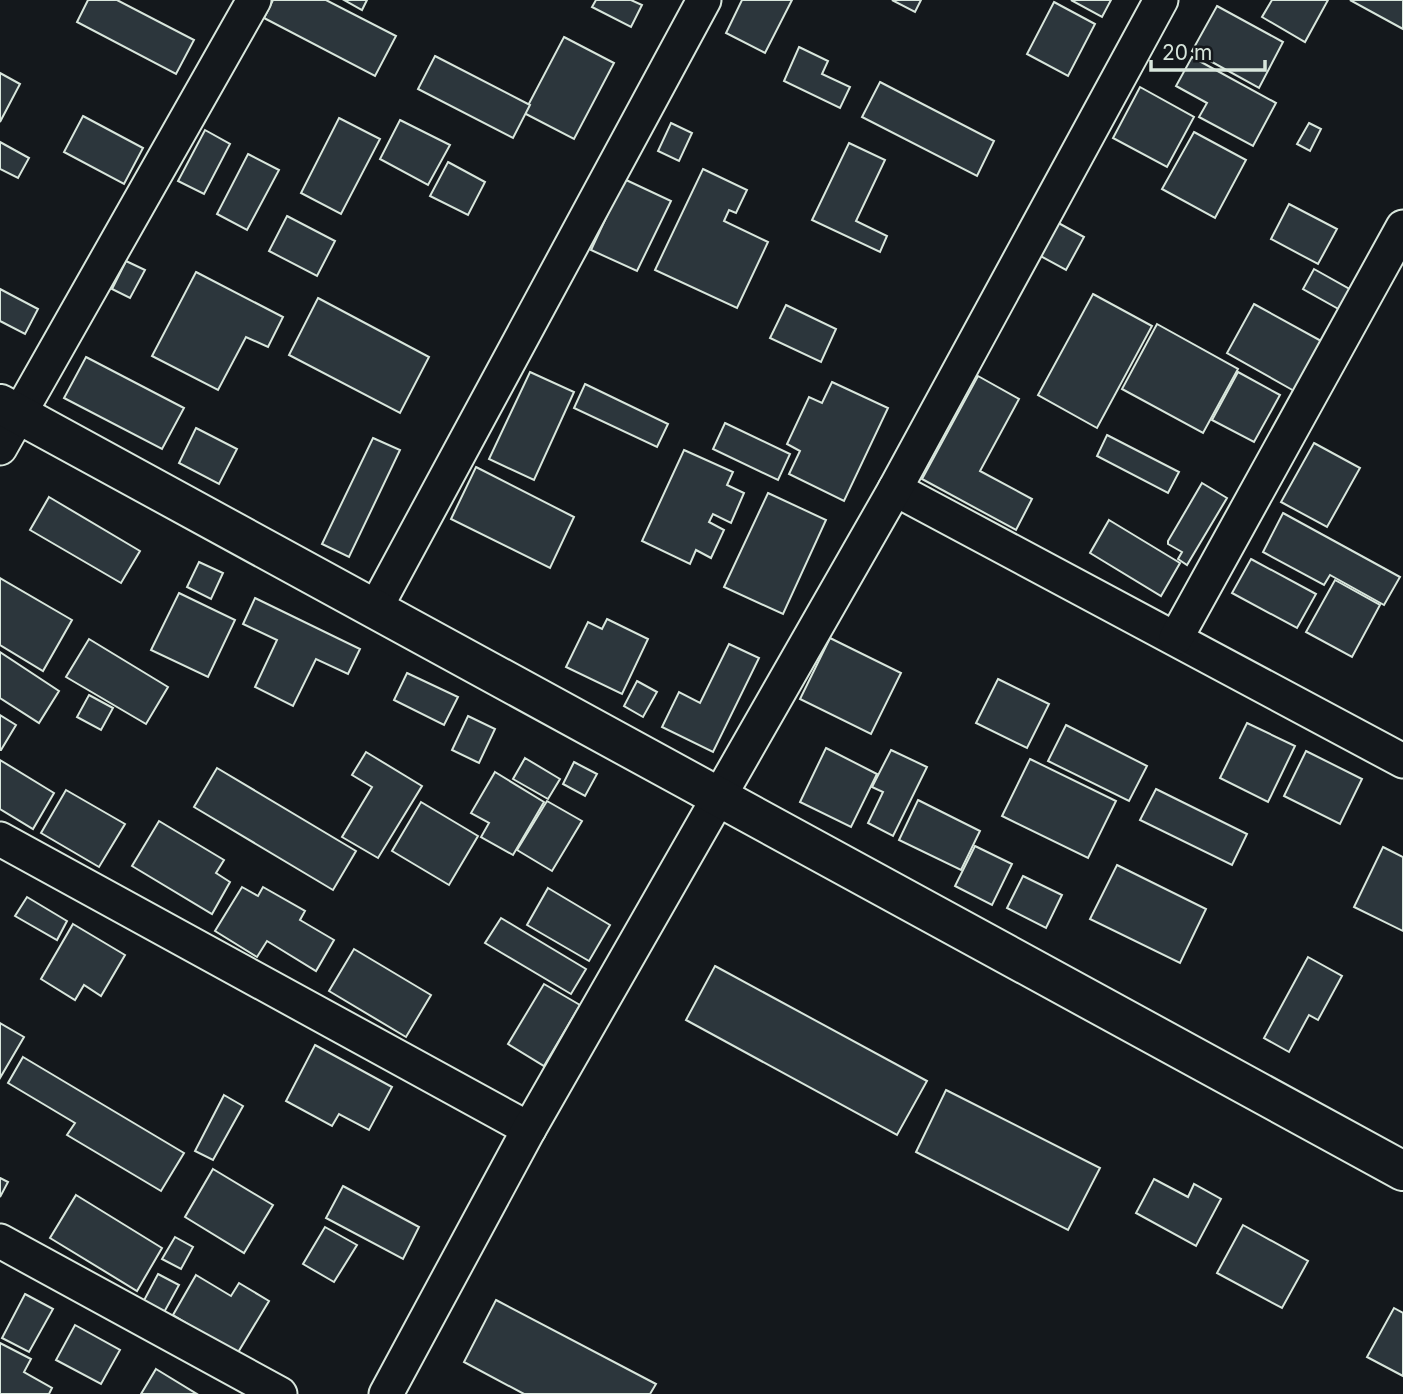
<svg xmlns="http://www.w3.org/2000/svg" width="1403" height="1394" viewBox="0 0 1403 1394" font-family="Inter,sans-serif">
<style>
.building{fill:#2c363c;stroke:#d8e6dc;stroke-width:2}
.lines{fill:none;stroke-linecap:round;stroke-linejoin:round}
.minor-casing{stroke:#d8e6dc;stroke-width:37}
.tertiary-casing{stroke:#d8e6dc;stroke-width:42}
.minor{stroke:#14181c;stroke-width:33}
.tertiary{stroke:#14181c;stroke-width:38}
</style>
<rect width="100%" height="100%" fill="#14181c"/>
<g class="building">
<polygon points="88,0 117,0 194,40 176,74 77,22"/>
<polygon points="273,0 326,0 396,36 375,76 264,18"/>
<polygon points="344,0 367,0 362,10"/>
<polygon points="596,0 631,0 642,5 631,27 592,7"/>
<polygon points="742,0 792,0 765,53 726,33"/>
<polygon points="892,0 921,0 915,12"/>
<polygon points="1071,0 1111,0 1102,17"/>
<polygon points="1272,0 1328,0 1305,42 1262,17"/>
<polygon points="1350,0 1403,0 1403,29"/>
<polygon points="1054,2 1095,24 1068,76 1027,54"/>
<polygon points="1217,6 1283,42 1259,88 1192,51"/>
<polygon points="564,37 614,63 574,139 524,113"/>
<polygon points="799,47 828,61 822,74 850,87 840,108 784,81"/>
<polygon points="435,56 530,105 513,138 418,89"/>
<polygon points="1192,57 1276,103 1253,146 1199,117 1207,103 1176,86"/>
<polygon points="0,73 20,84 0,122"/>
<polygon points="880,82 994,141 977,176 862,117"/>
<polygon points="1140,87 1194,117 1167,167 1113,138"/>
<polygon points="83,116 143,148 124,184 64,152"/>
<polygon points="339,118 380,139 341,214 301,193"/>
<polygon points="400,120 450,145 428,185 380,159"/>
<polygon points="671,123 692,133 679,161 658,151"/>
<polygon points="1309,123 1321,129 1310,151 1297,144"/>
<polygon points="205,130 230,144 204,194 178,181"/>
<polygon points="1194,132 1246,160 1215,218 1162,189"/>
<polygon points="0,142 29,158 18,178 0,169"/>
<polygon points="849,143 885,160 856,221 887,236 880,252 812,220"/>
<polygon points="248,154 279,170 247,230 217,214"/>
<polygon points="448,162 485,182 468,215 430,196"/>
<polygon points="703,169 747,190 736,213 729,210 724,221 768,242 737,308 655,270"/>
<polygon points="624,179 671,201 637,271 591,250"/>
<polygon points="1289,204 1337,229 1318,264 1271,239"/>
<polygon points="287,216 335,241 317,276 269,251"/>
<polygon points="1053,220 1084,237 1066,270 1035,253"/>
<polygon points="126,261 145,270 130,298 112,289"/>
<polygon points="1314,269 1353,291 1342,311 1303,289"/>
<polygon points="196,272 283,317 268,347 246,337 218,390 152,356"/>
<polygon points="0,289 38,309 25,334 0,321"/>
<polygon points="1093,294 1152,326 1097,428 1038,395"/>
<polygon points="318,298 429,357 400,413 289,355"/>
<polygon points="1254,304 1323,342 1296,392 1227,353"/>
<polygon points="786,305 836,329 821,362 770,338"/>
<polygon points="1157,324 1238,369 1203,433 1122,389"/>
<polygon points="86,357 184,408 162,449 64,398"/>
<polygon points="530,372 574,392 534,480 489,459"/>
<polygon points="1238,372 1280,395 1254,442 1212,420"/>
<polygon points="978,376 1019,399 980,471 1032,499 1016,530 922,479"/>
<polygon points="832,382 888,408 844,501 789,474 800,451 787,444 809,397 822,403"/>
<polygon points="585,384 668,424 657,447 574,408"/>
<polygon points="725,423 790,454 778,480 713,449"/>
<polygon points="196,428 237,449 219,484 179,463"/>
<polygon points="1107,435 1179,472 1168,493 1097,456"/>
<polygon points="373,438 400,450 349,557 322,544"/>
<polygon points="1314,443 1360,468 1327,527 1281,502"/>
<polygon points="684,450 733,472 727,485 744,493 731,523 713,514 709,522 724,530 711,558 696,550 690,564 642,541"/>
<polygon points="476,467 574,517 550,568 451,519"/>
<polygon points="1202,483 1227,498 1187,565 1178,559 1182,552 1168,544 1168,541"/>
<polygon points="768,493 826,520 783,614 724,587"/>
<polygon points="49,497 140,551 121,583 30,530"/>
<polygon points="1283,513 1400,577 1384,605 1330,575 1324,585 1263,552"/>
<polygon points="1109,520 1180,563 1161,596 1090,553"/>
<polygon points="1251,559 1316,594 1297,628 1232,593"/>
<polygon points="199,562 223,573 211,599 187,587"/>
<polygon points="0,578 72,620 43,671 0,645"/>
<polygon points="1335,580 1380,605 1352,657 1306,632"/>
<polygon points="179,593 235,620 208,677 151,650"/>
<polygon points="255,598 360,649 348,674 316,659 293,706 255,687 277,640 243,624"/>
<polygon points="607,619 648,639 622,694 566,667 588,622 602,629"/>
<polygon points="830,638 901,673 871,734 800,699"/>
<polygon points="89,639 168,687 146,724 66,677"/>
<polygon points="729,644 759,658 713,752 662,727 679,692 700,703"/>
<polygon points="0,652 59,691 39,723 0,698"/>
<polygon points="407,673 458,697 444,725 394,700"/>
<polygon points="998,679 1049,704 1027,748 976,723"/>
<polygon points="637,681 657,692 643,717 624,706"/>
<polygon points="89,695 113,708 101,730 77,717"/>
<polygon points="0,715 16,725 1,750 0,750"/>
<polygon points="468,716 495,729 479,763 452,750"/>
<polygon points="1247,723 1295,746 1268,802 1220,778"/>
<polygon points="1066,725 1147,766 1129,801 1048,761"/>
<polygon points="826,748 877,774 851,827 800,802"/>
<polygon points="891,750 927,767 893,836 868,823 883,792 872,787"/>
<polygon points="1306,751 1362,779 1340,824 1284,796"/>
<polygon points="366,752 422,786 378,858 342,837 372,787 352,775"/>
<polygon points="525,758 560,779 548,799 513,779"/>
<polygon points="1030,759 1116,801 1088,858 1002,816"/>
<polygon points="0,760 54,793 33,829 0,809"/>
<polygon points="574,762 597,774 585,796 563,784"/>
<polygon points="217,768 356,851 333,890 194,807"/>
<polygon points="495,772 544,802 513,855 481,837 489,823 471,813"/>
<polygon points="1156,789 1247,834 1232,865 1140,820"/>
<polygon points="66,790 125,824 99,867 41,833"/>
<polygon points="918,800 980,831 961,870 899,840"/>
<polygon points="547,801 582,821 552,871 517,850"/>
<polygon points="421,802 478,836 449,885 392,851"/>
<polygon points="159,821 224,860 216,873 230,882 212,914 132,866"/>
<polygon points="975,846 1012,864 992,905 955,886"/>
<polygon points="1383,847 1403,857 1403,931 1354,907"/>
<polygon points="1117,865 1206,909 1180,963 1090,919"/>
<polygon points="1023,876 1062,895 1046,928 1007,908"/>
<polygon points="242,887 258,896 263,887 305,911 300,920 334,940 316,971 267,941 257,957 215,931"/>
<polygon points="548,888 610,925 589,961 527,925"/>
<polygon points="27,897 67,921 57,940 15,916"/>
<polygon points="501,918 586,969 571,994 485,943"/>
<polygon points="73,924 125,955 101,996 84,985 75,1000 41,979"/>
<polygon points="354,949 431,995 406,1037 329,991"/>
<polygon points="1308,957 1342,976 1318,1020 1309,1015 1289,1052 1264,1038"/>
<polygon points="715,966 927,1081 897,1135 686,1020"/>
<polygon points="544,984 580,1005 544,1066 508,1044"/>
<polygon points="0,1023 24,1037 0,1078"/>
<polygon points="315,1045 392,1087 369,1130 339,1114 332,1126 286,1101"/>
<polygon points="23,1057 184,1153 161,1191 67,1135 75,1123 8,1083"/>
<polygon points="946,1090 1100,1168 1068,1230 916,1152"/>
<polygon points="224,1095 243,1106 213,1160 195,1151"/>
<polygon points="213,1169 273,1205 244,1253 185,1217"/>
<polygon points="0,1178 8,1182 0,1197"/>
<polygon points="1154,1179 1188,1197 1194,1184 1221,1199 1196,1246 1136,1213"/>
<polygon points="343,1186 419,1227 403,1259 326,1218"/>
<polygon points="76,1195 162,1248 137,1291 50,1238"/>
<polygon points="1243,1225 1308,1261 1282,1308 1217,1273"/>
<polygon points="325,1227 357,1245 334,1282 303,1264"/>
<polygon points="175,1237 193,1247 181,1269 162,1259"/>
<polygon points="158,1274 179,1285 162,1316 141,1306"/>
<polygon points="196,1275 231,1296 239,1283 269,1301 237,1354 173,1315"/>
<polygon points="25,1294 53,1309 29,1352 2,1338"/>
<polygon points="496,1300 656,1384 650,1394 524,1394 464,1362"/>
<polygon points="1394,1308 1403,1313 1403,1376 1367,1357"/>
<polygon points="75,1325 120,1350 101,1384 56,1360"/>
<polygon points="0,1343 31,1359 24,1372 52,1388 49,1394 0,1394"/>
<polygon points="156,1369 197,1394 141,1394"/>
</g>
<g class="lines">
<g class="minor-casing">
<g id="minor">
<polyline points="0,448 254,0"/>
<polyline points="895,489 1403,761"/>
<polyline points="375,609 704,0"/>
<polyline points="1176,638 1403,227"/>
<polyline points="0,839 529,1129"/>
<polyline points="0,1241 280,1394"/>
<polyline points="386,1394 529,1129 895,489 1161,0"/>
</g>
</g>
<g class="tertiary-casing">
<polyline id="tertiary" points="0,404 1403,1171"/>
</g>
<use href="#minor" class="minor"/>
<use href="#tertiary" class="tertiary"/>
</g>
<path d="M1151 60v10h114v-10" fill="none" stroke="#d8e6dc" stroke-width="3.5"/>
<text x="1162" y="60" font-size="21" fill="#d8e6dc" stroke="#14181c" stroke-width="5" paint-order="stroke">20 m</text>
</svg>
